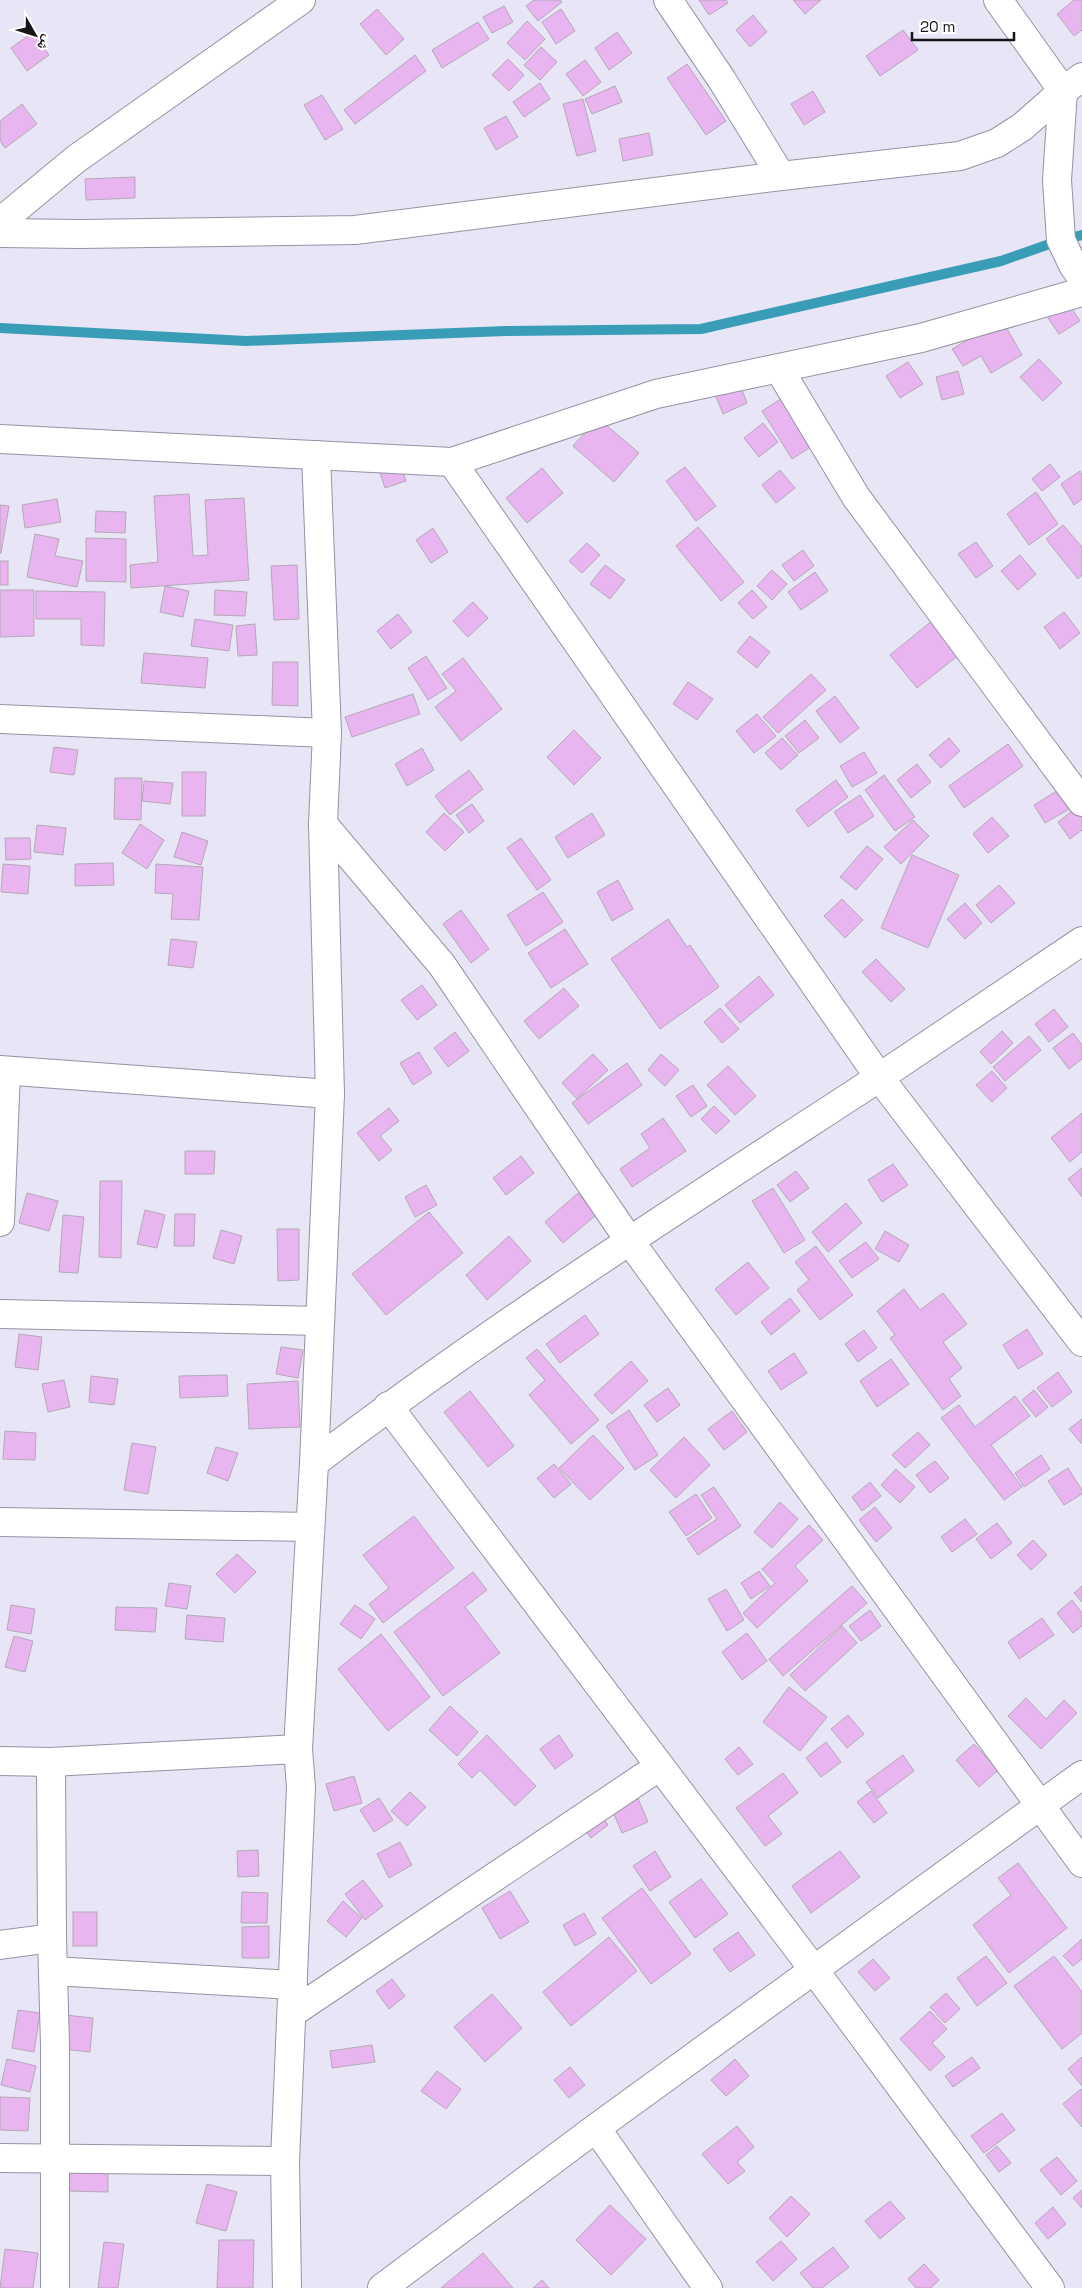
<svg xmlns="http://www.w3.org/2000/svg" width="1082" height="2288" viewBox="0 0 1082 2288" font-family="'Space Grotesk','Noto Naskh Arabic',sans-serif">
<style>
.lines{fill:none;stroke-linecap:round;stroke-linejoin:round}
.stream{stroke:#3a9db8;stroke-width:10}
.building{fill:#e8b5f0;stroke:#b4a9b6}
.minor-casing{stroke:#9593a3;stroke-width:30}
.minor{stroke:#fff;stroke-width:28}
</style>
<rect width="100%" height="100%" fill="#e7e5f6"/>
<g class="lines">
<polyline class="stream" points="0,328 246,341 506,331 701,329 1001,261 1061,240 1082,235"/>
</g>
<g class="building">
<polygon points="534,0 560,0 562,2 538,21 526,6"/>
<polygon points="699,0 726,0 728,3 709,15"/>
<polygon points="793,0 821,0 805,14"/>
<polygon points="1074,0 1082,0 1082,30 1074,36 1057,14"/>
<polygon points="504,6 513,22 492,33 483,17"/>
<polygon points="377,9 404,39 386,55 360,24"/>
<polygon points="561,9 575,31 556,44 542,22"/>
<polygon points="753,15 767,32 750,47 736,30"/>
<polygon points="527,21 545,39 525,60 507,43"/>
<polygon points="478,22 489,39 442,68 432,50"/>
<polygon points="903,30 918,50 880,76 866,56"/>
<polygon points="33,32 49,55 27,71 11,48"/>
<polygon points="617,32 632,53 609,70 595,48"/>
<polygon points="541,47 557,62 540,80 524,65"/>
<polygon points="415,55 426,71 355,124 344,110"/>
<polygon points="508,59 524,75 509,91 492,75"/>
<polygon points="585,60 601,82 583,96 566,74"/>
<polygon points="687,64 726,121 706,135 667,78"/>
<polygon points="540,83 550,99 524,117 513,102"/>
<polygon points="615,86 622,102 592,114 585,99"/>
<polygon points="813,91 825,112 804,125 791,104"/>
<polygon points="322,95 343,129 325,140 304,105"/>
<polygon points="583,99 596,151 577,156 563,104"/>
<polygon points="22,104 37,124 5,148 0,141 0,121"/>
<polygon points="506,116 518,137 496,150 484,128"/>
<polygon points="649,133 653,155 623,161 619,139"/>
<polygon points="135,177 135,198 86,200 85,179"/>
<polygon points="1063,295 1080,321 1059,334 1042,309"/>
<polygon points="1002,320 1022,355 991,373 981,356 963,366 952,349"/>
<polygon points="1039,359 1062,383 1043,401 1020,377"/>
<polygon points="908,362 923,384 900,398 886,376"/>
<polygon points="958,371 964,394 942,400 936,377"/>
<polygon points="738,379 747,403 723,414 713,389"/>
<polygon points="782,398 812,446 792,459 762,411"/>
<polygon points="598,418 639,453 614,482 573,446"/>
<polygon points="763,423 778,442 759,457 744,438"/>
<polygon points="397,453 406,481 385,488 376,461"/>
<polygon points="1050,464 1060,477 1042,491 1032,479"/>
<polygon points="685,467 716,506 696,521 666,481"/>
<polygon points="542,468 563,493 527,523 506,498"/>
<polygon points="780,470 795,488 776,503 762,485"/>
<polygon points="1080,471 1082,474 1082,499 1074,505 1061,484"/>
<polygon points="1036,492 1058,524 1029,545 1007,514"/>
<polygon points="189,494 193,556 208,555 205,500 244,498 249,580 131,588 130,565 158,562 154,496"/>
<polygon points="57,499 61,522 25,528 22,505"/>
<polygon points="0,505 9,506 1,553 0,553"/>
<polygon points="96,511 126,512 125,533 95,532"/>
<polygon points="1063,525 1082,547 1082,575 1078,579 1046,539"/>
<polygon points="698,527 744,582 721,601 676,546"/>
<polygon points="433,528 448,552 431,563 416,540"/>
<polygon points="35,534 59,539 55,556 83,561 77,587 27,577"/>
<polygon points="86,538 126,539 126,582 86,581"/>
<polygon points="976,542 993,566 976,578 958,554"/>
<polygon points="587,543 600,555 582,573 569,561"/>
<polygon points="803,550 814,566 794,581 782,565"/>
<polygon points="1020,555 1036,574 1018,590 1001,571"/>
<rect x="0" y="561" width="8" height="24"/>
<polygon points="297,565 299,619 274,620 271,566"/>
<polygon points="605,565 625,580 610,599 590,584"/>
<polygon points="772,570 787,584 772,600 757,586"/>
<polygon points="815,572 828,591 801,610 788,592"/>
<polygon points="165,586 189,591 183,617 160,612"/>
<polygon points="0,590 34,590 34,636 0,637"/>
<polygon points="215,590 247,592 245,616 214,615"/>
<polygon points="752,590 767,607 753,619 738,603"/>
<polygon points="36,591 105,592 104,646 81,645 81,619 36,619"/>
<polygon points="473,602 488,618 468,637 453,621"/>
<polygon points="1064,612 1080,633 1060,649 1044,627"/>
<polygon points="398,614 412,632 391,649 377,631"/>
<polygon points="195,619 233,625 229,651 191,646"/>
<polygon points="933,620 960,654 917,688 890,655"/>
<polygon points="255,624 257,655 238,656 236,626"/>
<polygon points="750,636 770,652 757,668 737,652"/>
<polygon points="144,653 208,658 205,688 141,683"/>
<polygon points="426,656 447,688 428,700 408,668"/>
<polygon points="463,658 502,709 461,741 435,707 456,691 442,674"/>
<polygon points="273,662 298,662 298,706 272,705"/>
<polygon points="811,674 826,690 778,733 763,717"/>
<polygon points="688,682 713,699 697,720 673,704"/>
<polygon points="413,694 420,714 352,737 345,717"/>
<polygon points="835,696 859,728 840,743 816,711"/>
<polygon points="757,714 776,736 754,753 736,731"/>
<polygon points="805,720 819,738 799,753 785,736"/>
<polygon points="574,730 601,758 574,785 547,757"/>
<polygon points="782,738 798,755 781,770 765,753"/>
<polygon points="949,738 960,751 941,768 929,755"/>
<polygon points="1008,744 1023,766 964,808 949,786"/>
<polygon points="54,747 78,750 74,775 50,772"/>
<polygon points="422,748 434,770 407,786 395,764"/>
<polygon points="864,752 877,773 852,787 840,766"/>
<polygon points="917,764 931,782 911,798 897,780"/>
<polygon points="469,770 483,789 450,815 435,796"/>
<polygon points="182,772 206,772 205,816 182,816"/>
<polygon points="884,775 915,817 895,831 865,790"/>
<polygon points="115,778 142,778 141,820 114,819"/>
<polygon points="836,780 848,797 808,827 796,810"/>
<polygon points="144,781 173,783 170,804 142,801"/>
<polygon points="1060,789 1071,808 1045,823 1034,805"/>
<polygon points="860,795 874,816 848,833 834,812"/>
<polygon points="472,804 484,821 469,833 456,815"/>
<polygon points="1076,808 1082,816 1082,830 1070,839 1058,822"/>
<polygon points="444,813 464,832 445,851 426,832"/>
<polygon points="592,813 605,835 568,858 555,837"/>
<polygon points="992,817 1009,836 988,853 973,834"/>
<polygon points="913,820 929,836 901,864 884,847"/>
<polygon points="140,824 164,840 147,869 122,853"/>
<polygon points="37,825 66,828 63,855 34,852"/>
<polygon points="182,832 208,841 201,865 174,857"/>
<polygon points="5,838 30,838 31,859 6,860"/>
<polygon points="521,838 551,880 537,890 507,848"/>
<polygon points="867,846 883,859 856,890 840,877"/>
<polygon points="912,855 959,875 928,948 881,928"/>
<polygon points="113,863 114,885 75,886 75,864"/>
<polygon points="3,864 30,866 28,894 1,892"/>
<polygon points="156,864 203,867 199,920 171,919 173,894 155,893"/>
<polygon points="618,880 633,909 612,921 597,892"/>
<polygon points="999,885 1015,903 991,923 976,905"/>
<polygon points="543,892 563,922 526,946 507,915"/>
<polygon points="842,899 863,920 845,938 824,916"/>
<polygon points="965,903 982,923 965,939 947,919"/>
<polygon points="461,910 489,949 471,963 443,924"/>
<polygon points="668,919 687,947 690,945 719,987 660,1029 611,959"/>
<polygon points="565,929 588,964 551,988 528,953"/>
<polygon points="171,939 197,942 193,968 168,965"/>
<polygon points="876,959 905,989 891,1002 862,972"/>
<polygon points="759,976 774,995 740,1023 725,1005"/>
<polygon points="422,985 437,1005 417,1020 401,1000"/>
<polygon points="564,988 579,1006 539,1039 524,1021"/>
<polygon points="720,1008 739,1029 722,1043 704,1022"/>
<polygon points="1054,1009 1068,1027 1049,1042 1035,1024"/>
<polygon points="1002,1031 1013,1043 991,1064 980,1052"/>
<polygon points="455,1032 469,1051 448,1067 434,1048"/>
<polygon points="1073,1033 1082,1045 1082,1059 1069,1069 1053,1048"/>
<polygon points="1029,1036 1041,1050 1005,1081 993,1067"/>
<polygon points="419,1052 432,1073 413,1085 400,1063"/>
<polygon points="593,1054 608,1070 577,1099 562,1083"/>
<polygon points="661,1054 679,1070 665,1086 648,1070"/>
<polygon points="627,1063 642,1085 588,1124 572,1103"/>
<polygon points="728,1066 756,1096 735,1115 707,1085"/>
<polygon points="992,1071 1007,1088 992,1102 976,1085"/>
<polygon points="693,1085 707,1106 691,1117 676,1096"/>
<polygon points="714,1106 730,1121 716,1134 701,1119"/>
<polygon points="389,1108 399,1121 380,1136 392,1150 379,1161 357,1133"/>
<polygon points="1082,1113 1082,1152 1070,1162 1051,1138"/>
<polygon points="663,1118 686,1151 632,1187 620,1169 650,1148 641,1134"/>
<polygon points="185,1151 215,1151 214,1174 185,1174"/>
<polygon points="521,1156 534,1173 506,1195 493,1178"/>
<polygon points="893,1164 908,1185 882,1202 868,1180"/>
<polygon points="1082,1168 1082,1197 1068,1179"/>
<polygon points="796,1171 809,1188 790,1202 777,1185"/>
<polygon points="100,1181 122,1181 121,1258 99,1257"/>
<polygon points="426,1185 437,1205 415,1217 405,1197"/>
<polygon points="773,1188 805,1240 784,1253 752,1201"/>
<polygon points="27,1193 58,1201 49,1231 19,1223"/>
<polygon points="578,1193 596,1215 563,1243 545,1222"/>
<polygon points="846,1203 862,1223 828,1252 812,1232"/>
<polygon points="145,1210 165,1215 157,1248 137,1244"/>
<polygon points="429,1212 463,1253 386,1315 352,1274"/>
<polygon points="175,1214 195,1214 194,1246 174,1246"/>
<polygon points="63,1215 84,1217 78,1273 59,1272"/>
<polygon points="277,1229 299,1229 299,1280 278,1281"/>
<polygon points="221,1230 242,1236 234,1264 213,1258"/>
<polygon points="885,1231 909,1245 899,1262 875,1249"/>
<polygon points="509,1236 531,1261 487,1300 466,1275"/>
<polygon points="866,1242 879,1259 852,1278 839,1261"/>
<polygon points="816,1246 853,1295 820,1320 797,1290 809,1280 795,1262"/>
<polygon points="748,1262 769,1288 736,1315 715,1289"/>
<polygon points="904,1289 920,1310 943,1293 967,1324 943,1342 962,1368 949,1379 961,1396 943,1410 890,1338 895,1335 877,1311"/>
<polygon points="790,1298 800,1311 771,1335 761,1322"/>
<polygon points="585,1315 599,1334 560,1363 546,1344"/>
<polygon points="1027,1329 1043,1354 1018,1369 1003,1345"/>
<polygon points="864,1330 877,1348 858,1362 845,1344"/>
<polygon points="19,1334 42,1337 38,1370 15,1367"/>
<polygon points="281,1347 303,1350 298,1378 276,1374"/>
<polygon points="537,1349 599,1420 571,1444 529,1395 545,1380 526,1358"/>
<polygon points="794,1353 807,1373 781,1390 768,1371"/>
<polygon points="891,1359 909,1384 877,1407 860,1381"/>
<polygon points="631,1361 648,1381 612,1414 594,1395"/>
<polygon points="1058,1372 1072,1392 1052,1407 1037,1388"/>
<polygon points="227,1375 228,1396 180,1398 179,1376"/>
<polygon points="91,1376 118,1379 114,1405 89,1402"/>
<polygon points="64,1380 70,1407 48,1412 42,1384"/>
<polygon points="298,1381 300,1427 249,1429 247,1384"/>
<polygon points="668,1388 680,1405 657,1422 644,1405"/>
<polygon points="1034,1390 1048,1407 1036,1417 1022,1400"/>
<polygon points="470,1391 514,1446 488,1467 444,1412"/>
<polygon points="1015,1396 1030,1416 991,1445 1022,1487 1004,1500 941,1418 959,1405 975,1427"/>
<polygon points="629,1410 658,1455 635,1470 606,1426"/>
<polygon points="732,1411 747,1432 724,1450 708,1429"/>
<polygon points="1082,1419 1082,1444 1069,1429"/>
<polygon points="5,1431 36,1433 35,1460 3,1459"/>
<polygon points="918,1432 930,1445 905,1468 892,1455"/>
<polygon points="593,1435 624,1468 590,1500 559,1468"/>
<polygon points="684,1437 710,1465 676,1498 650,1470"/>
<polygon points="132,1443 156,1447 148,1494 124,1490"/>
<polygon points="216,1447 238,1453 228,1481 207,1473"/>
<polygon points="1041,1455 1050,1469 1024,1487 1015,1473"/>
<polygon points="935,1461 949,1478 930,1493 916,1475"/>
<polygon points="554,1464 571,1484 554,1498 537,1478"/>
<polygon points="1068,1468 1082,1490 1082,1494 1064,1505 1048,1481"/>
<polygon points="896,1469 915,1487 900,1503 881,1485"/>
<polygon points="870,1482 881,1496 862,1511 852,1497"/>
<polygon points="714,1487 741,1526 698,1555 687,1539 717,1519 701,1495"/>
<polygon points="696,1494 712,1518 686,1536 669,1512"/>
<polygon points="780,1502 798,1519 772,1548 754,1532"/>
<polygon points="875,1507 892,1528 876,1542 859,1520"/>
<polygon points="414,1516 454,1568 383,1623 369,1604 389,1588 363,1555"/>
<polygon points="965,1519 977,1534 952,1552 941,1537"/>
<polygon points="997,1523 1012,1543 991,1559 976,1539"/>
<polygon points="809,1525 823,1540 795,1566 808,1581 757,1628 743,1613 775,1583 762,1569"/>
<polygon points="1033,1540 1047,1555 1031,1570 1017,1555"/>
<polygon points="237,1554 256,1572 235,1593 216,1574"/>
<polygon points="759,1571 770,1586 751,1599 741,1583"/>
<polygon points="473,1572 487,1590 465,1607 500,1653 443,1696 394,1632"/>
<polygon points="169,1583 191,1586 187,1609 165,1606"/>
<polygon points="852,1586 867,1603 783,1676 769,1659"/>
<polygon points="1082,1586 1082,1602 1074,1593"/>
<polygon points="726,1589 744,1620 727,1631 708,1599"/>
<polygon points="1072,1600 1082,1613 1082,1626 1073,1633 1057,1613"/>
<polygon points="11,1605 35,1609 31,1634 7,1630"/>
<polygon points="355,1605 375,1619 361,1639 340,1624"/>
<polygon points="116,1607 157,1608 155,1632 115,1630"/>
<polygon points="870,1610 881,1626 861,1641 849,1626"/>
<polygon points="187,1615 225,1618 223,1642 185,1639"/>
<polygon points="1042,1618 1054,1635 1019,1659 1008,1642"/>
<polygon points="842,1626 857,1643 805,1691 790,1675"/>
<polygon points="747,1633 767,1661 742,1680 722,1652"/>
<polygon points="381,1634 430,1697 388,1731 338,1669"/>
<polygon points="14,1636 33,1641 25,1672 5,1667"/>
<polygon points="789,1687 827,1717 800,1751 763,1722"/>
<polygon points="1026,1698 1046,1719 1064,1700 1077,1713 1041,1749 1008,1716"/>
<polygon points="450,1706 478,1732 457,1756 429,1730"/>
<polygon points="848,1715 864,1734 847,1748 831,1729"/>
<polygon points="487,1735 536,1786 515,1806 480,1770 472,1778 458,1764"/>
<polygon points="559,1735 573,1756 555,1769 540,1749"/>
<polygon points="826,1742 841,1762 821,1777 806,1758"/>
<polygon points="974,1744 998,1770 979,1787 956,1760"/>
<polygon points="739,1747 753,1764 738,1775 725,1759"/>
<polygon points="903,1755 914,1771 878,1798 866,1782"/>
<polygon points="783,1773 798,1793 768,1816 782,1834 765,1846 736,1808"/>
<polygon points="354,1776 362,1803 334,1811 326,1784"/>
<polygon points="871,1791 887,1813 874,1823 857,1802"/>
<polygon points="410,1792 426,1807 407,1826 391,1811"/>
<polygon points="637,1796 648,1822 622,1833 611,1807"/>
<polygon points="379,1798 393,1820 374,1832 360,1810"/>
<polygon points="596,1808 608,1825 591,1838 578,1822"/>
<polygon points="400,1842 412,1865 389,1878 377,1854"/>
<polygon points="258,1850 259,1876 238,1877 237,1851"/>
<polygon points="655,1851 671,1877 650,1891 633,1866"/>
<polygon points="840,1851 860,1877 811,1913 792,1886"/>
<polygon points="1018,1863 1067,1928 1009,1973 973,1925 1011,1895 998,1878"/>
<polygon points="701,1879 728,1914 695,1938 669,1902"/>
<polygon points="363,1880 383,1906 365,1920 345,1894"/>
<polygon points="642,1888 691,1954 651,1984 602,1918"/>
<polygon points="510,1891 529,1922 500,1939 482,1908"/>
<polygon points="242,1892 268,1893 267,1923 241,1923"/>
<polygon points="343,1901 362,1918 346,1937 327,1921"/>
<rect x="73" y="1912" width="24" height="34"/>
<polygon points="584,1913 596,1934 575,1946 563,1925"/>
<polygon points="269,1926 269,1958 242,1958 242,1927"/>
<polygon points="738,1932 755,1955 730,1972 713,1949"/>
<polygon points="609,1937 637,1971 571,2026 543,1992"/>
<polygon points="1082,1939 1082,1959 1073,1966 1063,1956"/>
<polygon points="986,1956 1007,1983 977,2006 957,1978"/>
<polygon points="1054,1956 1082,1992 1082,2033 1062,2049 1014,1986"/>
<polygon points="873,1959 890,1978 875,1991 858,1972"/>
<polygon points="392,1979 405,1996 389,2009 376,1991"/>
<polygon points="946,1993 960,2009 945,2023 930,2007"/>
<polygon points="492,1994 522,2028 485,2062 454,2027"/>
<polygon points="18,2010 40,2013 34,2052 12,2048"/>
<polygon points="930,2011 947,2029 932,2043 945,2057 930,2071 900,2039"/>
<polygon points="65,2015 93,2018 90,2052 62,2049"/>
<polygon points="372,2045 375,2062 332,2068 330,2051"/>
<polygon points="972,2057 980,2068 953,2087 945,2076"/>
<polygon points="1082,2057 1082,2086 1068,2069"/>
<polygon points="7,2059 36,2066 30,2092 1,2085"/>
<polygon points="735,2059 749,2076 726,2096 711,2080"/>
<polygon points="570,2067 585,2085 569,2098 554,2080"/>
<polygon points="437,2071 461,2089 446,2109 421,2091"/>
<polygon points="1081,2089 1082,2091 1082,2127 1063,2104"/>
<polygon points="0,2097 30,2098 28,2131 0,2130"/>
<polygon points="1002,2113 1015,2130 984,2153 971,2136"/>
<polygon points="737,2126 754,2147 737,2162 745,2171 728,2184 702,2154"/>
<polygon points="997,2146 1011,2163 999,2172 986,2155"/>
<polygon points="68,2156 108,2157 108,2192 67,2191"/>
<polygon points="1057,2157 1077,2181 1061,2195 1040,2170"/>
<polygon points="207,2184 237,2192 226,2231 196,2223"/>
<polygon points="1082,2190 1082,2208 1073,2198"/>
<polygon points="791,2196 810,2214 787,2237 769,2218"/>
<polygon points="890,2201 905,2218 880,2239 865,2221"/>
<polygon points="610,2205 646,2239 611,2275 576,2240"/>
<polygon points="1053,2207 1066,2224 1048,2239 1035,2223"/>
<polygon points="219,2240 254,2240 253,2288 217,2288"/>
<polygon points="781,2241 797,2259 773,2281 756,2262"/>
<polygon points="104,2242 124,2244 118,2288 98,2288"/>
<polygon points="833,2247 849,2267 822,2288 813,2288 800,2273"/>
<polygon points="5,2249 38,2253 33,2288 0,2288"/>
<polygon points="483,2253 513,2288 441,2288"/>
<polygon points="924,2264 939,2280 931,2288 916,2288 908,2279"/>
<polygon points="542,2280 549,2288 533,2288"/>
</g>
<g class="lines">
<g class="minor-casing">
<g id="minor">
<polyline points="668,0 722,80 781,176"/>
<polyline points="998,0 1063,91 1057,180 1061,240 1073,265 1082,278"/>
<polyline points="0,222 76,159 301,0"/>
<polyline points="0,233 80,234 355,230 781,176 960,156 997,143 1022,127 1063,91 1082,77"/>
<polyline points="779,369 856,497 1082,802"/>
<polyline points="0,439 452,462 656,394 921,338 1082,292"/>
<polyline points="452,462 879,1077 1082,1342"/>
<polyline points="0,719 327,733"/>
<polyline points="323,824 442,965 629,1240 1082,1863"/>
<polyline points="0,1070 330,1094"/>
<polyline points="0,1222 6,1071"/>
<polyline points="0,1314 320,1321"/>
<polyline points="388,1406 814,1970 1050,2288"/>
<path d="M 314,1463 C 495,1325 687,1203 877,1079 C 946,1033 1014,987 1082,941"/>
<polyline points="0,1522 310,1527"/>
<polyline points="0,1761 51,1762 298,1749"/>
<polyline points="51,1762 52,1938 55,2045 55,2288"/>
<polyline points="0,1945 52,1938"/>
<polyline points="53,1971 293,1985"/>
<polyline points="292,2013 660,1766"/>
<polyline points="596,2128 708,2288"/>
<polyline points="0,2158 285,2161"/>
<polyline points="287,2288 285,2161 301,1787 298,1749 314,1463 330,1094 323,824 327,733 316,455"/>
<polyline points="382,2288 596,2128 1082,1775"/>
</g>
</g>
<use href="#minor" class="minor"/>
</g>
<g transform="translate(35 35) rotate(129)" stroke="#ffffff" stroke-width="4" paint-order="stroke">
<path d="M0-4L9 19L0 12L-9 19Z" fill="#141419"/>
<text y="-8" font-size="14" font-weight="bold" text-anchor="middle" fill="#141419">ش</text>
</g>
<path d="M912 32v8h102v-8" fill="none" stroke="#141419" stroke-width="2.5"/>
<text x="920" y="32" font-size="15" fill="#141419" stroke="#ffffff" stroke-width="4" paint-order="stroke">20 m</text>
</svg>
